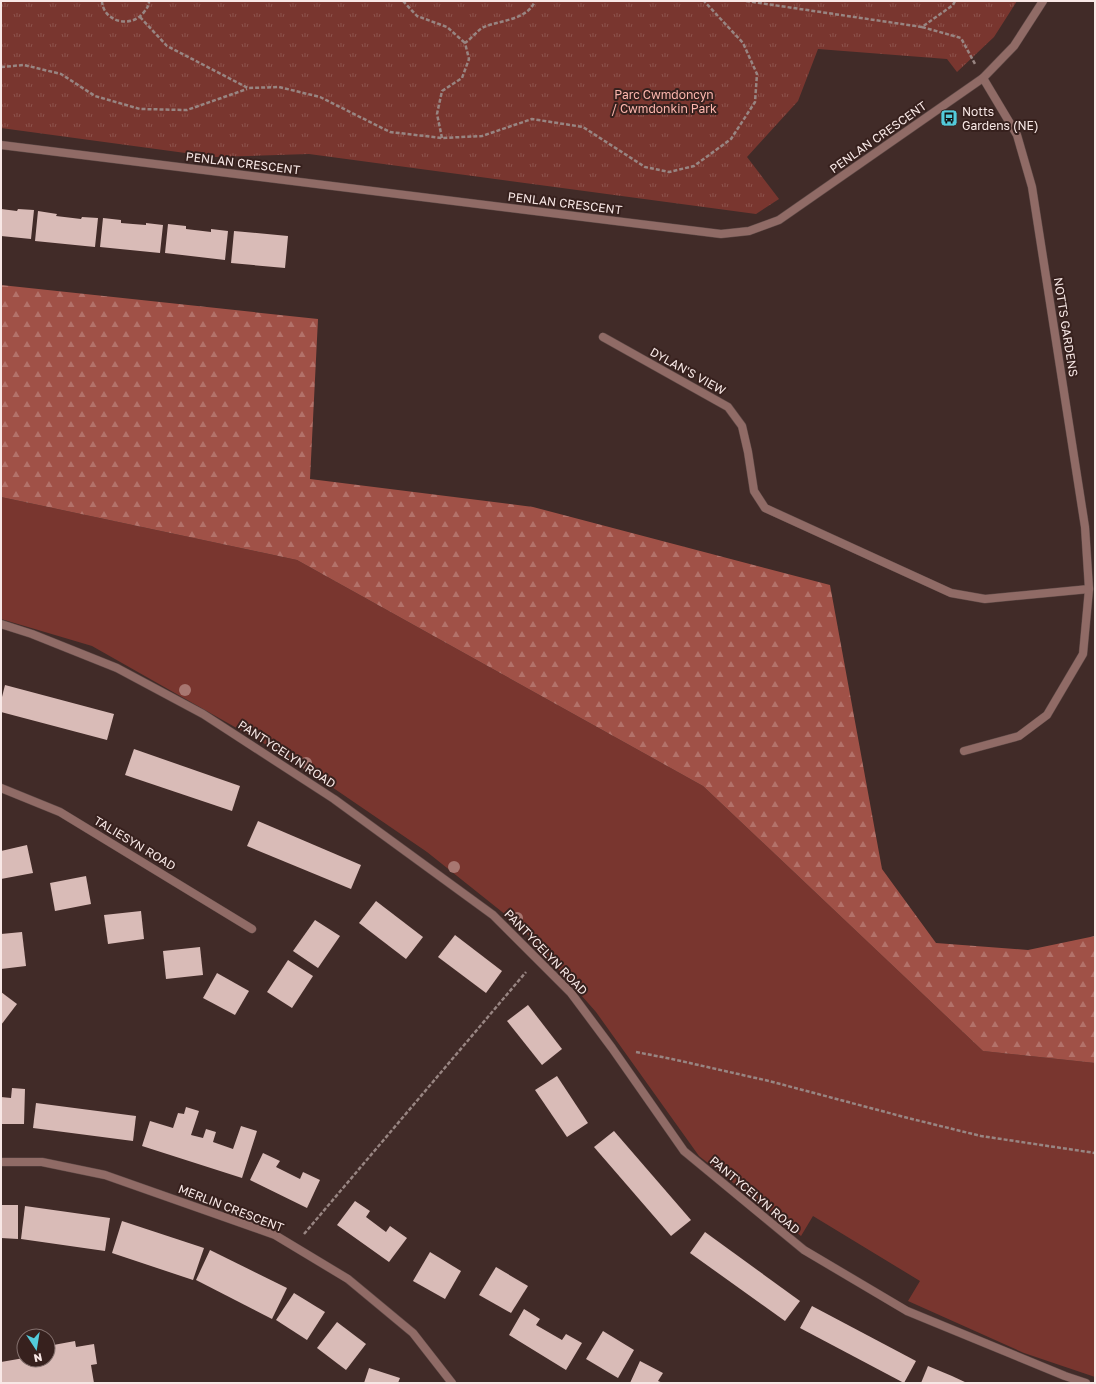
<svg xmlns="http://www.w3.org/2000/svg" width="1096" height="1384" viewBox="0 0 1096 1384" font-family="'Golos Text',sans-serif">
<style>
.grass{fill:#79362f}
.forest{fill:url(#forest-firs)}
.park{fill:url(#park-tufts)}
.building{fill:#d9bbb7}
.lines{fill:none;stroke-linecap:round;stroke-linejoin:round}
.minor-casing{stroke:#5e4946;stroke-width:9}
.path{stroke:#988582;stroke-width:2.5;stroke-dasharray:4 2;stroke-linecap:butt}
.minor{stroke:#906b66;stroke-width:8}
.tree{fill:#a87771}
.labels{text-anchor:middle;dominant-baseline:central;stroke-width:4;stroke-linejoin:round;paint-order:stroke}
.park-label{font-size:12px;fill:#fcb6ad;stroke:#37211e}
.poi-label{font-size:12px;fill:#f8e8e6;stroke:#37211e;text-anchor:start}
.street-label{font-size:12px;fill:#f8e8e6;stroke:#37211e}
</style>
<defs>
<pattern id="forest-firs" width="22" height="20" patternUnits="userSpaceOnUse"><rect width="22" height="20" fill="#a05147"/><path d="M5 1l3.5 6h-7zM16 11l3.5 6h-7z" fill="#b3726a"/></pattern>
<pattern id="park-tufts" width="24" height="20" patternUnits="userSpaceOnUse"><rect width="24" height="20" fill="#79362f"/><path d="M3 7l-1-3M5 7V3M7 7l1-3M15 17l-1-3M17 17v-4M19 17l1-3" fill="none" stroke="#8d534d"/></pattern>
</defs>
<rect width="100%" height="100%" fill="#412b28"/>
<polygon class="grass" points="1,497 297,560 703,786 983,1051 1095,1063 1095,1377 1024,1353 908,1301 920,1281 813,1216 801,1236 699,1156 596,1012 521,927 427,852 288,757 92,646 1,619"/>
<polygon class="forest" points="1,285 318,319 310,479 533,507 830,585 882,869 936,943 1028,950 1095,936 1095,1063 983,1051 703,786 297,560 1,497"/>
<polygon class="park" points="1,1 1017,1 994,37 957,72 947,59 818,49 798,101 747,157 779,199 756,214 309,154 215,157 1,128"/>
<g class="building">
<polygon points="1,209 17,211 18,209 34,210 31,239 1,236"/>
<polygon points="38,211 57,214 56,216 81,219 82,217 98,218 95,247 35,241"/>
<polygon points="103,218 121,220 121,223 133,224 146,225 146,223 163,225 160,253 100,247"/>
<polygon points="168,224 186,226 186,229 211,232 211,229 228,231 225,260 165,253"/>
<polygon points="234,231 288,236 285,268 231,263"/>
<polygon points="5,685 114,714 107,740 1,712 1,701"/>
<polygon points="134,749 240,786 232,811 125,775"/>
<polygon points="258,821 361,865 351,889 247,846"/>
<polygon points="27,845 33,873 1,879 1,851"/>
<polygon points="86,876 91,904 55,911 50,883"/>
<polygon points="376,901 423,937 406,959 359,923"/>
<polygon points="141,911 144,939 108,944 104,915"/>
<polygon points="315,920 340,936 318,968 293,951"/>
<polygon points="22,932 26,966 1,969 1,934"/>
<polygon points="455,935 502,971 486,993 438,957"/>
<polygon points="200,947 203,975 166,979 163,951"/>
<polygon points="288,960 313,976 292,1008 267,992"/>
<polygon points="217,973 249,991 235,1015 203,998"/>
<polygon points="1,992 17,1004 1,1025"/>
<polygon points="528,1005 562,1049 542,1065 507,1021"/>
<polygon points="557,1076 588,1123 567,1137 535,1090"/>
<polygon points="12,1088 25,1089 24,1124 1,1124 1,1097 11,1098"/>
<polygon points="36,1103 136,1116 133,1141 33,1128"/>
<polygon points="186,1107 199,1111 191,1135 203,1138 206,1129 216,1132 213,1142 233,1149 241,1126 257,1131 242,1178 142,1146 150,1121 173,1128 178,1113 184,1114"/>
<polygon points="614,1131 691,1220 671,1236 594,1147"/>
<polygon points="263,1153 280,1161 276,1167 300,1179 303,1172 320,1180 307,1208 250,1180"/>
<polygon points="355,1201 370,1211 366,1217 386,1232 390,1226 407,1238 389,1262 337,1225"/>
<polygon points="1,1205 18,1205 18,1239 1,1238"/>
<polygon points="25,1206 110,1218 105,1251 21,1239"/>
<polygon points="122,1221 204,1248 193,1280 112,1253"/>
<polygon points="705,1232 800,1301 785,1321 690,1253"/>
<polygon points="210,1250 287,1288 272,1319 196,1280"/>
<polygon points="430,1252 461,1271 445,1299 413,1281"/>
<polygon points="496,1267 528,1286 511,1313 479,1295"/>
<polygon points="294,1293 325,1312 307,1340 276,1320"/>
<polygon points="812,1306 916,1361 904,1383 800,1328"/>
<polygon points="524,1309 540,1319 536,1325 562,1340 566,1334 582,1343 566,1370 509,1335"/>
<polygon points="337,1322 366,1344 346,1370 317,1348"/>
<polygon points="603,1331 634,1350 618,1378 586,1359"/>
<polygon points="75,1341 76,1347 94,1344 97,1364 91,1365 94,1383 1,1383 1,1362 24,1358 24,1360 48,1360 48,1346"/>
<polygon points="640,1361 663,1373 658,1381 663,1383 630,1383"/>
<polygon points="928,1366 952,1376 967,1383 921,1383"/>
<polygon points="369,1368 400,1378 398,1383 364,1383"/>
</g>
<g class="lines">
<g class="minor-casing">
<g id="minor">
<polyline points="1,145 721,234 749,231 779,220 983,78 1014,46 1043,1"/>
<polyline points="603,337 728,407 742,426 748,452 754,491 765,508 951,593 985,599 1089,589"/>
<polyline points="1,624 32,634 117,668 203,714 334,799 493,915 571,993 612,1048 684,1151 804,1250 907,1311 1065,1376 1086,1383"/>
<polyline points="964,751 1019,736 1047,715 1083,654 1089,589 1085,527 1032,187 1017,135 983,78"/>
<polyline points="1,788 60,812 252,929"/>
<polyline points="1,1162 42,1162 105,1175 275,1235 348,1279 413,1333 452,1383"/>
</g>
</g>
<g class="path">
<path d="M 102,1 C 103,22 132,29 144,12 C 147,8 149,6 149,1"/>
<polyline points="403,1 417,16 447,27 465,43"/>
<polyline points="746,1 922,27 953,5 955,1"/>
<polyline points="140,17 167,46 248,88 279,87 320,97 390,132 442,138 482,136 532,119 583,127 645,167 669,172 694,166 731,139 755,102 757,74 743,43 704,1"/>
<polyline points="922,27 961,38 975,64"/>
<polyline points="1,67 24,65 61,74 95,96 140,109 187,110 247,89"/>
<path d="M 442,138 L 437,114 L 442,91 L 462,78 L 469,59 L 465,43 C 471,39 476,32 482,28 C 498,20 527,21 535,1"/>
<polyline points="636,1052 672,1059 769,1081 908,1118 981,1136 1095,1153"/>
<polyline points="304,1234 526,972"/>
</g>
<use href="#minor" class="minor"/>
</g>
<g class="tree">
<circle cx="185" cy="690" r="6"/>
<circle cx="306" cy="763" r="6"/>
<circle cx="454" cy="867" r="6"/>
<circle cx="517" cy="918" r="6"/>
</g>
<defs>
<g id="bus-square" transform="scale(0.9)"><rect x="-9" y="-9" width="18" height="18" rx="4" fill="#53cbdb" stroke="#37211e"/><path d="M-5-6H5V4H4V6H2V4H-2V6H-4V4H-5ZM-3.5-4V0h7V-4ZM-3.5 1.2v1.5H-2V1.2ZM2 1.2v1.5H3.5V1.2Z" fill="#111"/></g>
</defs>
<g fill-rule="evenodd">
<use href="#bus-square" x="949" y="118"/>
</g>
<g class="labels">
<g class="park-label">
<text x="664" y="94">Parc Cwmdoncyn<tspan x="664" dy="14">/ Cwmdonkin Park</tspan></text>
</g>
<g class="poi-label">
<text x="962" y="111">Notts<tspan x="962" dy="14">Gardens (NE)</tspan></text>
</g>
<g class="street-label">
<text transform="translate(878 137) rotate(-35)">PENLAN CRESCENT</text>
<text transform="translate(243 163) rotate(7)">PENLAN CRESCENT</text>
<text transform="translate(565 203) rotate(7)">PENLAN CRESCENT</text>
<text transform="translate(1066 327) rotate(81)">NOTTS GARDENS</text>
<text transform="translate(688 371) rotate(29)">DYLAN'S VIEW</text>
<text transform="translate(287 754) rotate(33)">PANTYCELYN ROAD</text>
<text transform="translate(135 843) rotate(31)">TALIESYN ROAD</text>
<text transform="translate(546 952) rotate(46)">PANTYCELYN ROAD</text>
<text transform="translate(755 1195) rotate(40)">PANTYCELYN ROAD</text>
<text transform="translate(231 1208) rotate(21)">MERLIN CRESCENT</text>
</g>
</g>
<rect width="1096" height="1384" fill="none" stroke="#f8e8e6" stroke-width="4"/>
<g transform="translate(36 1348) rotate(168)"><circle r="19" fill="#37211e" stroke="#84716e"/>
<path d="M0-3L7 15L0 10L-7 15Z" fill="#53cbdb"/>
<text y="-6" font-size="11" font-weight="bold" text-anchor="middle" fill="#f8e8e6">N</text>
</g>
</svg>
